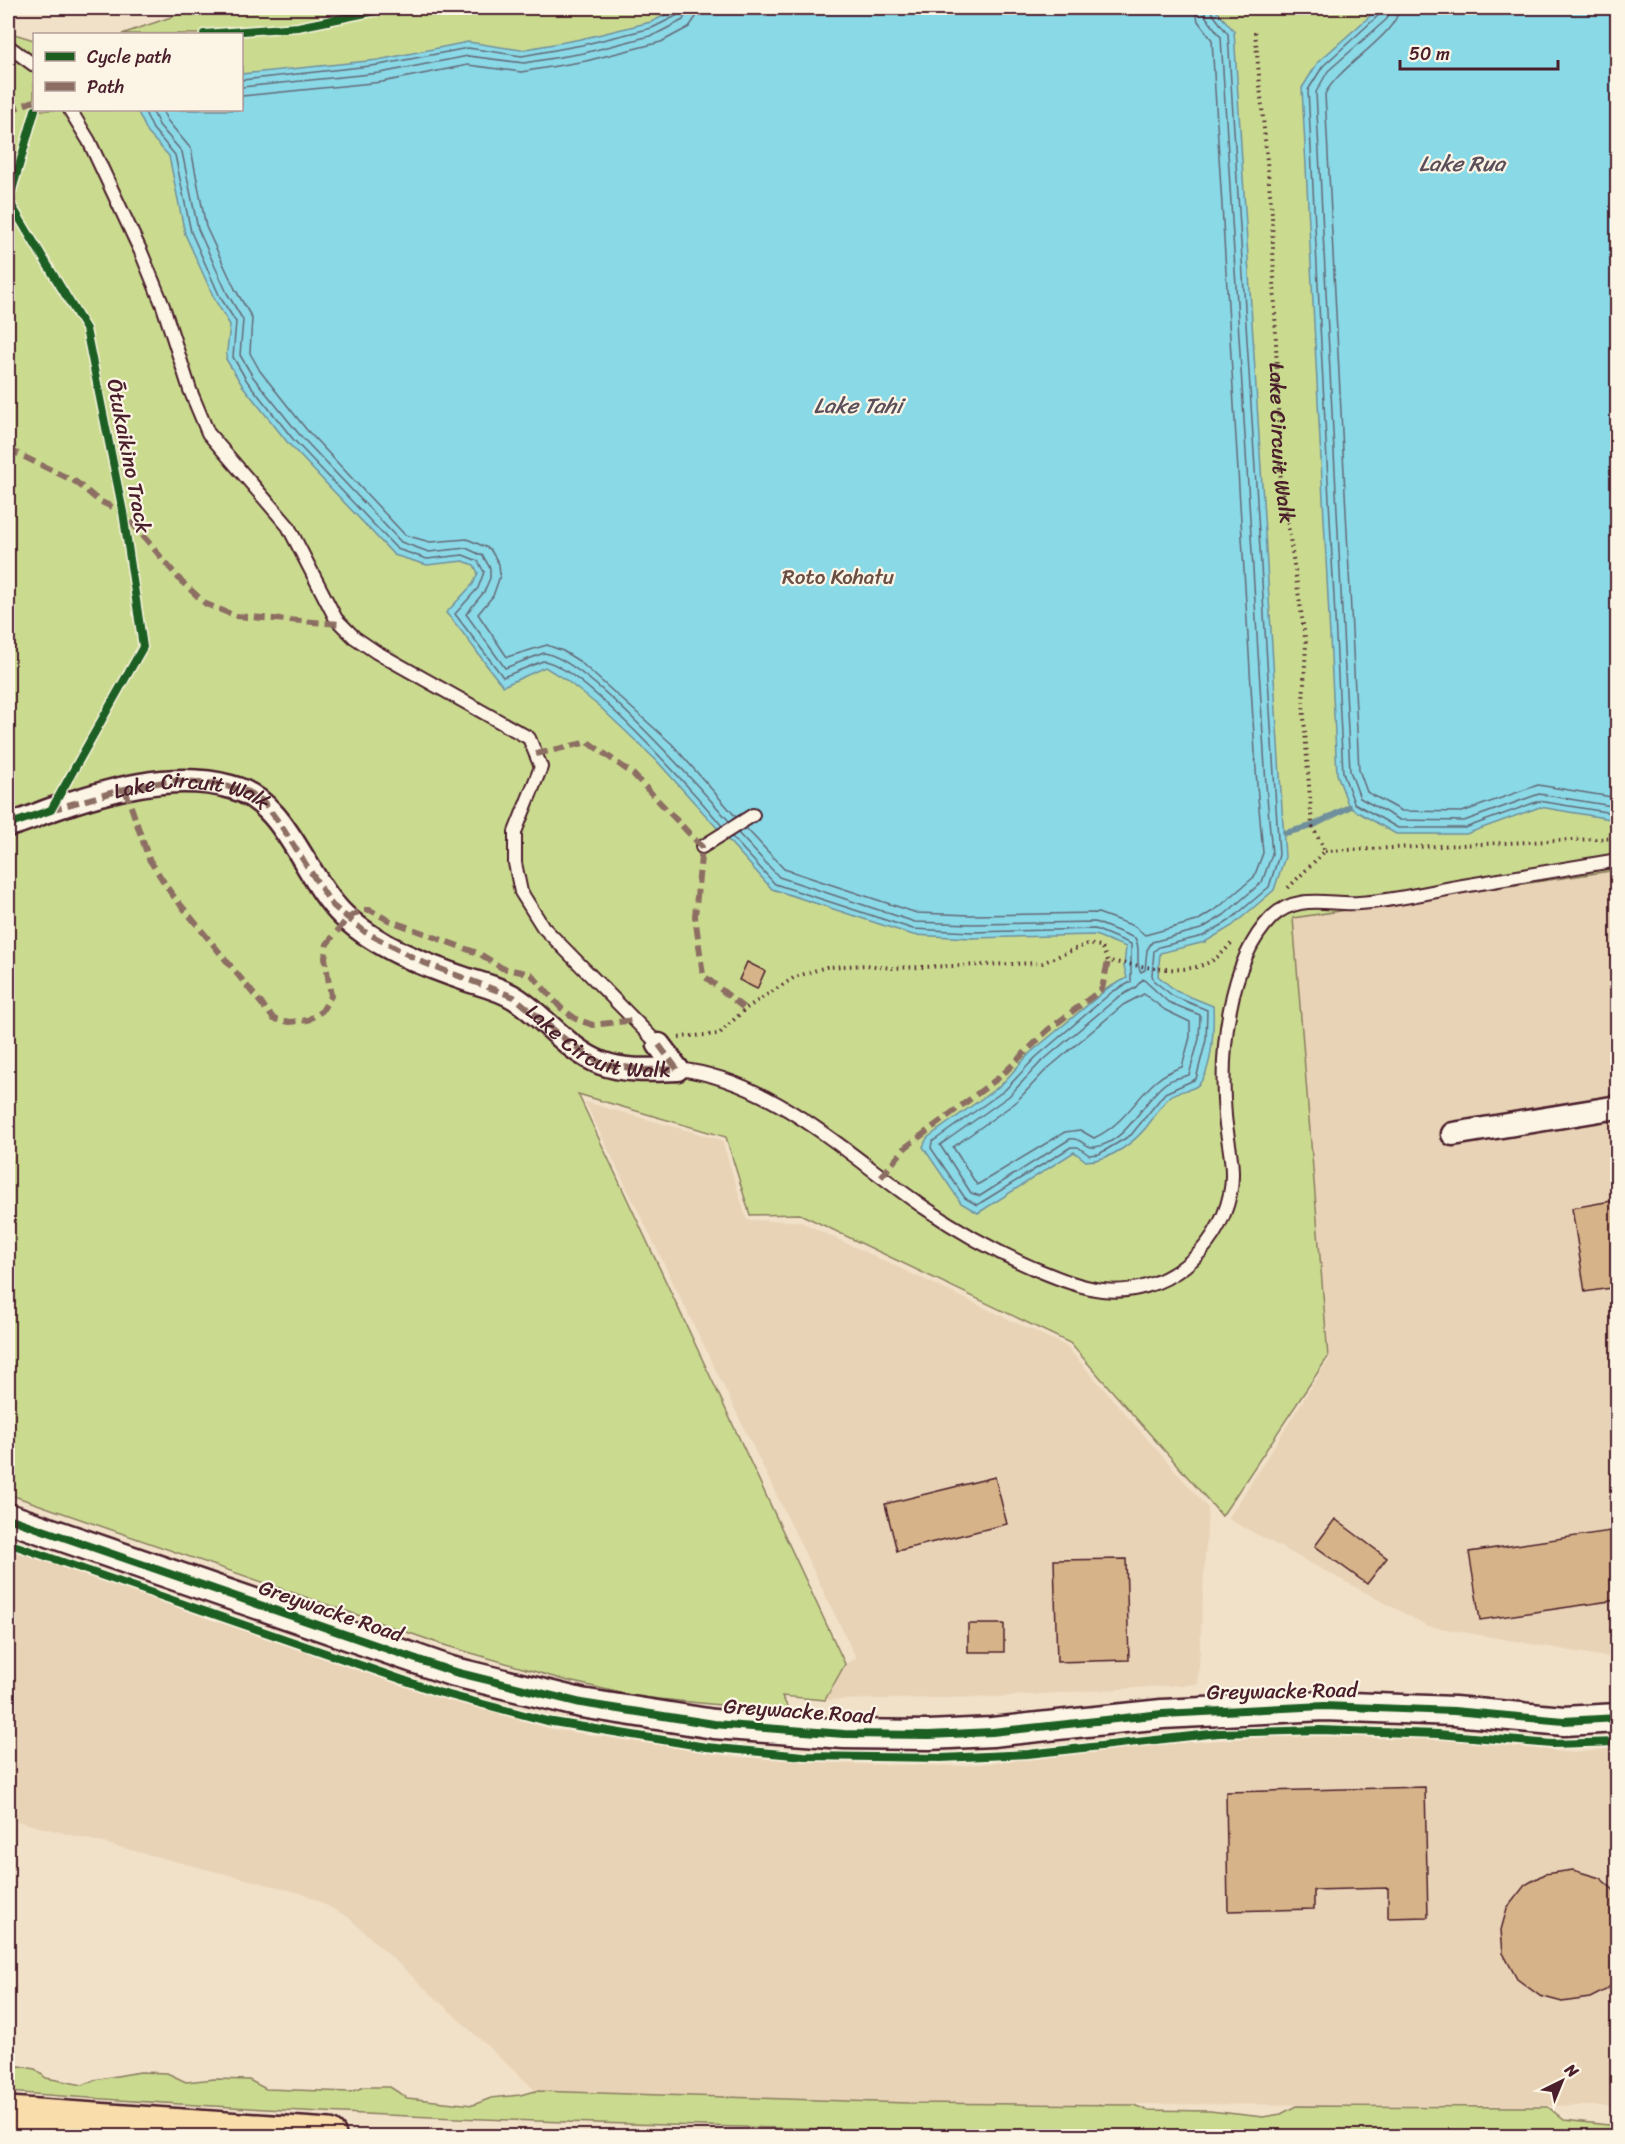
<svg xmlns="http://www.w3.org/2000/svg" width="1625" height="2144" viewBox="0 0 1625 2144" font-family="Sriracha,sans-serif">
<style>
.built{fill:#e9d3b6}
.green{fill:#cadb90;stroke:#8a7d5e;stroke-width:1.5}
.water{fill:#8ad9e7;stroke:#708f9c;stroke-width:1.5}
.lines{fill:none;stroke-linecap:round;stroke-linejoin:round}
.shore{stroke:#646976;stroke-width:1.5}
.stream{stroke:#708f9c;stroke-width:6}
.building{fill:#d6b388;stroke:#4a1f2b;stroke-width:1.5}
.service-casing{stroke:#4a1f2b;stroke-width:16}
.minor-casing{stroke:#4a1f2b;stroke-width:27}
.tertiary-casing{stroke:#4a1f2b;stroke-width:33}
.trunk-casing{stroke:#4a1f2b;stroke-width:38}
.path{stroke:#4a1f2b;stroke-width:4;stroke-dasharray:1.5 4.5;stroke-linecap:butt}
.service{stroke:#fcf5e5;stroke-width:12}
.minor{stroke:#fcf5e5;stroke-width:22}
.tertiary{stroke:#fcf5e5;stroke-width:28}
.trunk{stroke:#f9deab;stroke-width:33}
.quiet{stroke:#8d6e63;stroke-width:6;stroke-dasharray:12 6;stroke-linecap:butt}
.cycleway-casing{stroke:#fcf5e5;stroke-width:11}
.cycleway{stroke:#1b5e20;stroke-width:8}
.labels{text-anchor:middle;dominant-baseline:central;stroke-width:4.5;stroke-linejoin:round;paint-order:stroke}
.street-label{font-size:21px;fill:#4a1f2b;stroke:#fcf5e5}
.park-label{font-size:21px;fill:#6a4e44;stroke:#fcf5e5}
.water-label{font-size:22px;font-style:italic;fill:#5a4e5a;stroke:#fcf5e5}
</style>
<rect width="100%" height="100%" fill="#f1e1c9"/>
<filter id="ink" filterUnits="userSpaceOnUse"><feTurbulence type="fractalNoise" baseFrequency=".0167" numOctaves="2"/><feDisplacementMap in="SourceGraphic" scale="12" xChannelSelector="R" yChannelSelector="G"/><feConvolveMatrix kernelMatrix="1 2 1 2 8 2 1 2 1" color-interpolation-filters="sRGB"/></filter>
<g filter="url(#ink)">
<g class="built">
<polygon points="1617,870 1617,1659 1428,1626 1228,1519 1329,1359 1293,918"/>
<polygon points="585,1102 722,1140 747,1220 799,1221 1066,1346 1208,1508 1198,1684 996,1697 825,1700 845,1664 856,1658"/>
<polygon points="8,1548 415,1690 552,1729 736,1757 853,1764 960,1766 1161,1744 1283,1736 1434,1738 1574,1753 1617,1748 1617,2106 908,2103 536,2091 348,1917 305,1894 8,1819"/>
</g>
<g class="green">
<polygon points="197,8 1617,8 1617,870 1293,918 1328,1357 1222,1516 1070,1343 800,1214 750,1215 726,1137 578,1094 845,1664 825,1700 782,1696 790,1712 639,1697 564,1680 447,1646 8,1494 8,32 34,40 34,110 242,110 242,34 122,34"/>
<path d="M 20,2066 L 35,2069 L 46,2078 L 83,2085 L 94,2080 L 140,2072 L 167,2073 L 186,2082 L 214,2079 L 249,2080 L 266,2089 L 350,2092 L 364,2087 L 390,2087 L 407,2098 L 473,2105 L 491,2098 L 520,2095 L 536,2091 L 908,2103 L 1134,2105 L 1146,2110 L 1210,2111 L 1263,2117 L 1281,2114 L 1296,2106 L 1548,2107 L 1564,2120 L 1617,2126 L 1618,2135 C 1081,2133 543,2134 8,2092 L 8,2067 Z"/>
</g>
<g class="water">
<path d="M 680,8 L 1214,8 L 1234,31 L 1285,857 L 1274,890 L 1232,926 L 1205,942 L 1160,953 L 1158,976 L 1176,991 L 1213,1006 C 1214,1026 1213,1067 1200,1083 C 1193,1092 1180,1089 1171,1096 C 1163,1102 1157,1113 1151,1121 C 1136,1142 1112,1160 1086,1161 L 1074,1152 L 978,1213 L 961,1203 L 923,1147 L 927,1138 L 1001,1085 L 1030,1053 L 1108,988 L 1127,978 L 1124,966 L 1126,947 L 1095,935 L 971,938 L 913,935 L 772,889 L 656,760 L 600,707 L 566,680 L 545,667 L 503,686 C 483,663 468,636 446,613 L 473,584 L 478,573 L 474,565 L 463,561 L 427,565 L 394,555 L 288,443 L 242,385 L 226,359 L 230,325 L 215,300 L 185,234 L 169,156 L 148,133 L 137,110 L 242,110 L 242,74 L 378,60 L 468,42 L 521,50 L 581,39 L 651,22 Z"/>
<polygon points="1379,8 1617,8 1617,820 1540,807 1466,834 1396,834 1349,807 1337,774 1302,88 1318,62"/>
</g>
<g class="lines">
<g class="shore">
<polyline points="1383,8 1380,14 1323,66 1308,90 1343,773 1354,803 1398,828 1465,828 1539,801 1618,814"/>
<polyline points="1390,8 1387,19 1328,71 1316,92 1350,771 1360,798 1400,820 1464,821 1539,794 1618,807"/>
<path d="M 1399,8 C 1398,34 1340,65 1325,94 L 1359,770 L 1367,792 L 1402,811 L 1462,812 L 1538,785 L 1618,798"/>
<polyline points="242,80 379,65 468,48 522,56 582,45 652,28 678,15 681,8"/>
<polyline points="242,87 380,73 468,56 524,63 584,53 654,35 683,20 688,8"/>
<polyline points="242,96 382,82 468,65 521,72 586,61 661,42 689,27 696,17 697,8"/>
<path d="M 144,110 L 153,129 L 175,155 L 191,232 L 220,297 L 236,322 L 233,357 L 247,381 L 293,439 L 397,549 L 427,559 L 463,555 L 478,561 L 484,572 L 478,588 L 455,614 L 503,677 L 543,661 C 580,664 695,793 722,826"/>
<path d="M 152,110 L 159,125 L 182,152 L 198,229 L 227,293 L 243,320 L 240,355 L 253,377 L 299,434 L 401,542 L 429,552 L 466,548 L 483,556 L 490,568 L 490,578 L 484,592 L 466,614 L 505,668 L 544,653 C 587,659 698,786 729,821"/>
<polyline points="162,110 167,120 191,149 206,227 235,289 252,318 250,353 260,371 306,429 405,535 430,542 467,539 490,549 499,564 500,576 493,596 478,614 507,657 547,645 563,651 579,661 672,744 736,817"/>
<polyline points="746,828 784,869 917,913 971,915 1098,913 1134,926 1145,935 1197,921 1219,907 1254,877 1263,853 1257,786 1212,40 1198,21 1195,8"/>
<path d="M 738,833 L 779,877 L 915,922 L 971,924 L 1095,922 L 1135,938 C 1142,949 1134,962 1141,972 L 1145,970 L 1147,950 L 1152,942 L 1201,929 L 1224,915 L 1262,882 L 1272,854 L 1266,785 L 1221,37 L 1206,17 L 1204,8"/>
<polyline points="732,837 775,884 913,929 971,932 1095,929 1131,944 1131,982 1112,992 1035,1058 1005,1090 932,1142 931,1148 965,1198 977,1205 1071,1147 1078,1147 1089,1155 1099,1154 1131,1135 1165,1093 1196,1079 1206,1040 1207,1010 1173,996 1154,981 1152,975 1154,951 1159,947 1203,936 1229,921 1269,887 1279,855 1228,34 1212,13 1211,8"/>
<path d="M 1143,979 L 1168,1002 L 1200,1015 L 1199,1039 L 1189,1075 C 1179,1078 1168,1079 1160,1088 C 1141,1106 1125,1143 1095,1147 C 1086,1149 1081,1137 1070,1139 L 980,1196 L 971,1193 L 940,1145 L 1009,1096 L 1040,1063 L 1117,998 L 1135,988 Z"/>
<path d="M 1144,994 L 1165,1010 L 1190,1022 L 1190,1037 L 1182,1067 C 1141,1079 1136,1118 1094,1138 L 1080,1130 L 1065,1132 L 977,1185 L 953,1147 L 1015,1103 L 1046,1070 L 1123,1005 Z"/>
</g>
<polyline class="stream" points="1285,833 1312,826 1349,807"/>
</g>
<g class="building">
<polygon points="747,962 765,971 757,989 739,980"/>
<polygon points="1617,1200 1617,1287 1585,1292 1572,1208"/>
<polygon points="995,1477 1007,1524 897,1551 885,1504"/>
<polygon points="1335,1519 1387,1558 1367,1584 1315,1546"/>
<polygon points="1617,1530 1617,1600 1480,1620 1469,1552"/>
<polygon points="1126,1559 1129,1660 1057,1662 1054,1560"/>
<rect x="968" y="1624" width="36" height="28"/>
<polygon points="1425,1787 1428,1917 1388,1918 1388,1888 1314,1890 1314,1909 1228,1911 1226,1792"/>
<polygon points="1573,1870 1600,1878 1617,1893 1617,1979 1606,1990 1590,1998 1562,2002 1540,1996 1517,1979 1503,1953 1501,1930 1507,1908 1525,1885 1544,1874"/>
</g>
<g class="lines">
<g class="service-casing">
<g id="service">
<polyline points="8,46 34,65"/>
<polyline points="70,110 89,141 141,252 163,306 190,390 208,433 288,526 336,619 354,637 376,652 529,738 541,767 515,832 515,863 521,892 543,927 659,1045"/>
<polyline points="702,847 753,815"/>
<path d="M 677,1069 C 773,1079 848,1156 925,1208 C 960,1232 994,1251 1033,1268 C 1055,1277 1078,1287 1102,1290 C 1163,1297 1218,1252 1230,1194 C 1236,1169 1227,1140 1225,1116 C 1220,1055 1227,962 1272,917 C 1297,893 1329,905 1359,903 C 1394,901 1429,892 1463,886 C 1514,877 1566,869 1618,860"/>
</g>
</g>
<g class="minor-casing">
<g id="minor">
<path id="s2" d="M 8,825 C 22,822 36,815 50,810 C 107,790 172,771 231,787 C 287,801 304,878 344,916 C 377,947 426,966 468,980 C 484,985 501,989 515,998 C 545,1017 567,1050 601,1063 C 625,1072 653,1070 677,1069"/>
<polyline points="659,1045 677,1069"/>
<polyline points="1453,1134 1618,1107"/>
</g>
</g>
<g class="tertiary-casing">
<polyline id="tertiary" points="8,1518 451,1671 581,1703 714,1724 844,1734 929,1735 992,1732 1162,1714 1324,1706 1454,1711 1564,1721 1618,1718"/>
</g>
<g class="trunk-casing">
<polyline id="trunk" points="8,2114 329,2136"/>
</g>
<g class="path">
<path id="s1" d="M 1255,32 L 1272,215 L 1280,472 L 1306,644 L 1303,704 L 1312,826 L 1325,851 L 1286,890"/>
<polyline points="1325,851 1618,838"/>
<path d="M 679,1037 L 719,1034 L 745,1009 L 795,977 L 826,967 L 866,965 L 892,968 L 1042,963 L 1087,944 L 1101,946 L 1108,961 C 1140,965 1187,979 1216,958 C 1223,953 1228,947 1234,941"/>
</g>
<use href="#service" class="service"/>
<use href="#minor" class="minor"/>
<use href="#tertiary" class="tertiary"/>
<use href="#trunk" class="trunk"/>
<g class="quiet">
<polyline points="1250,8 1252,9"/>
<polyline points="8,111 34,101"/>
<polyline points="8,449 76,482 99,501 123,512 181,581 206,604 236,616 340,624"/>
<polyline points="536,754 588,742 633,774 702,847 695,916 703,975 745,1009"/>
<polyline points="125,789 149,859 171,893 274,1019 290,1022 308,1020 322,1011 331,996 325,958 327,944 347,919 361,910 370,910 388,920 480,954 502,968 531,974 561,1008 576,1019 593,1025 635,1020"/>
<path id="s3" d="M 50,810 L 125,789 L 175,780 L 218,784 L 249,792 L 263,801 L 280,824 L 332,905 L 365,932 L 422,962 L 514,997 L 566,1040 L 602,1064 L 645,1070 L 677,1069"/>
<polyline points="659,1045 677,1069"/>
<polyline points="881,1177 906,1147 1001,1076 1048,1030 1102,989 1108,961"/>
</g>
<g class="cycleway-casing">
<g id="cycleway">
<polyline points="204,34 298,27 391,8"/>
<polyline points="8,825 51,810 143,647 123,512 86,329 9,201 35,110"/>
<polyline points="8,1518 451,1671 581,1703 714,1724 844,1734 929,1735 992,1732 1162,1714 1324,1706 1454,1711 1564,1721 1618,1718"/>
<polyline points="8,1543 438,1692 547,1721 706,1747 804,1756 941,1758 1028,1754 1219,1733 1320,1730 1438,1734 1552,1744 1618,1742"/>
</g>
</g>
<use href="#cycleway" class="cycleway"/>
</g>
</g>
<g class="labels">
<g class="street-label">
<text stroke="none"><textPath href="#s1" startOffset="412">Lake Circuit Walk</textPath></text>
<text transform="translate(129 456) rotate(79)">Ōtukaikino Track</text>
<text stroke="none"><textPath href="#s3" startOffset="147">Lake Circuit Walk</textPath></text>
<text stroke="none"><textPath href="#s2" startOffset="694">Lake Circuit Walk</textPath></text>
<text transform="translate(331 1611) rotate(19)">Greywacke Road</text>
<text transform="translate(1282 1691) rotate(-1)">Greywacke Road</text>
<text transform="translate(799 1711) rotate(4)">Greywacke Road</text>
</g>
<g class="park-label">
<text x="838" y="577">Roto Kohatu</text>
</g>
<g class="water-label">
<text x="1462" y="163">Lake Rua</text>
<text x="858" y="405">Lake Tahi</text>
</g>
</g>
<rect width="1625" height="2144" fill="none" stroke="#fcf5e5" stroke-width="30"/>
<rect x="15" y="15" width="1595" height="2114" fill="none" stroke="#4a1f2b" stroke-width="2" filter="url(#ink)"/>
<rect x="33" y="33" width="210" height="78" fill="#fcf5e5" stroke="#b59f9b" stroke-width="1.5"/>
<rect x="45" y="52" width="30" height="9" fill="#1b5e20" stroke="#b59f9b" stroke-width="1.5"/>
<text x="87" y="63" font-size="18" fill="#4a1f2b">Cycle path</text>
<rect x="45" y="82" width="30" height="9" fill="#8d6e63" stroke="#b59f9b" stroke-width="1.5"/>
<text x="87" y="93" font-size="18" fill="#4a1f2b">Path</text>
<g transform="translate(1562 2081) rotate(43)" stroke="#fcf5e5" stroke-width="4.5" paint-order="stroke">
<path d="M0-4.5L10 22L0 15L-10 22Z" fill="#4a1f2b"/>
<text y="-9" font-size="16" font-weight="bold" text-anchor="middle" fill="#4a1f2b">N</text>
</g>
<path d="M1400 60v9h158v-9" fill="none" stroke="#4a1f2b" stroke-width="3"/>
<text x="1409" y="60" font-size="18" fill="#4a1f2b" stroke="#fcf5e5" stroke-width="4.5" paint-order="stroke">50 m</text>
</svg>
